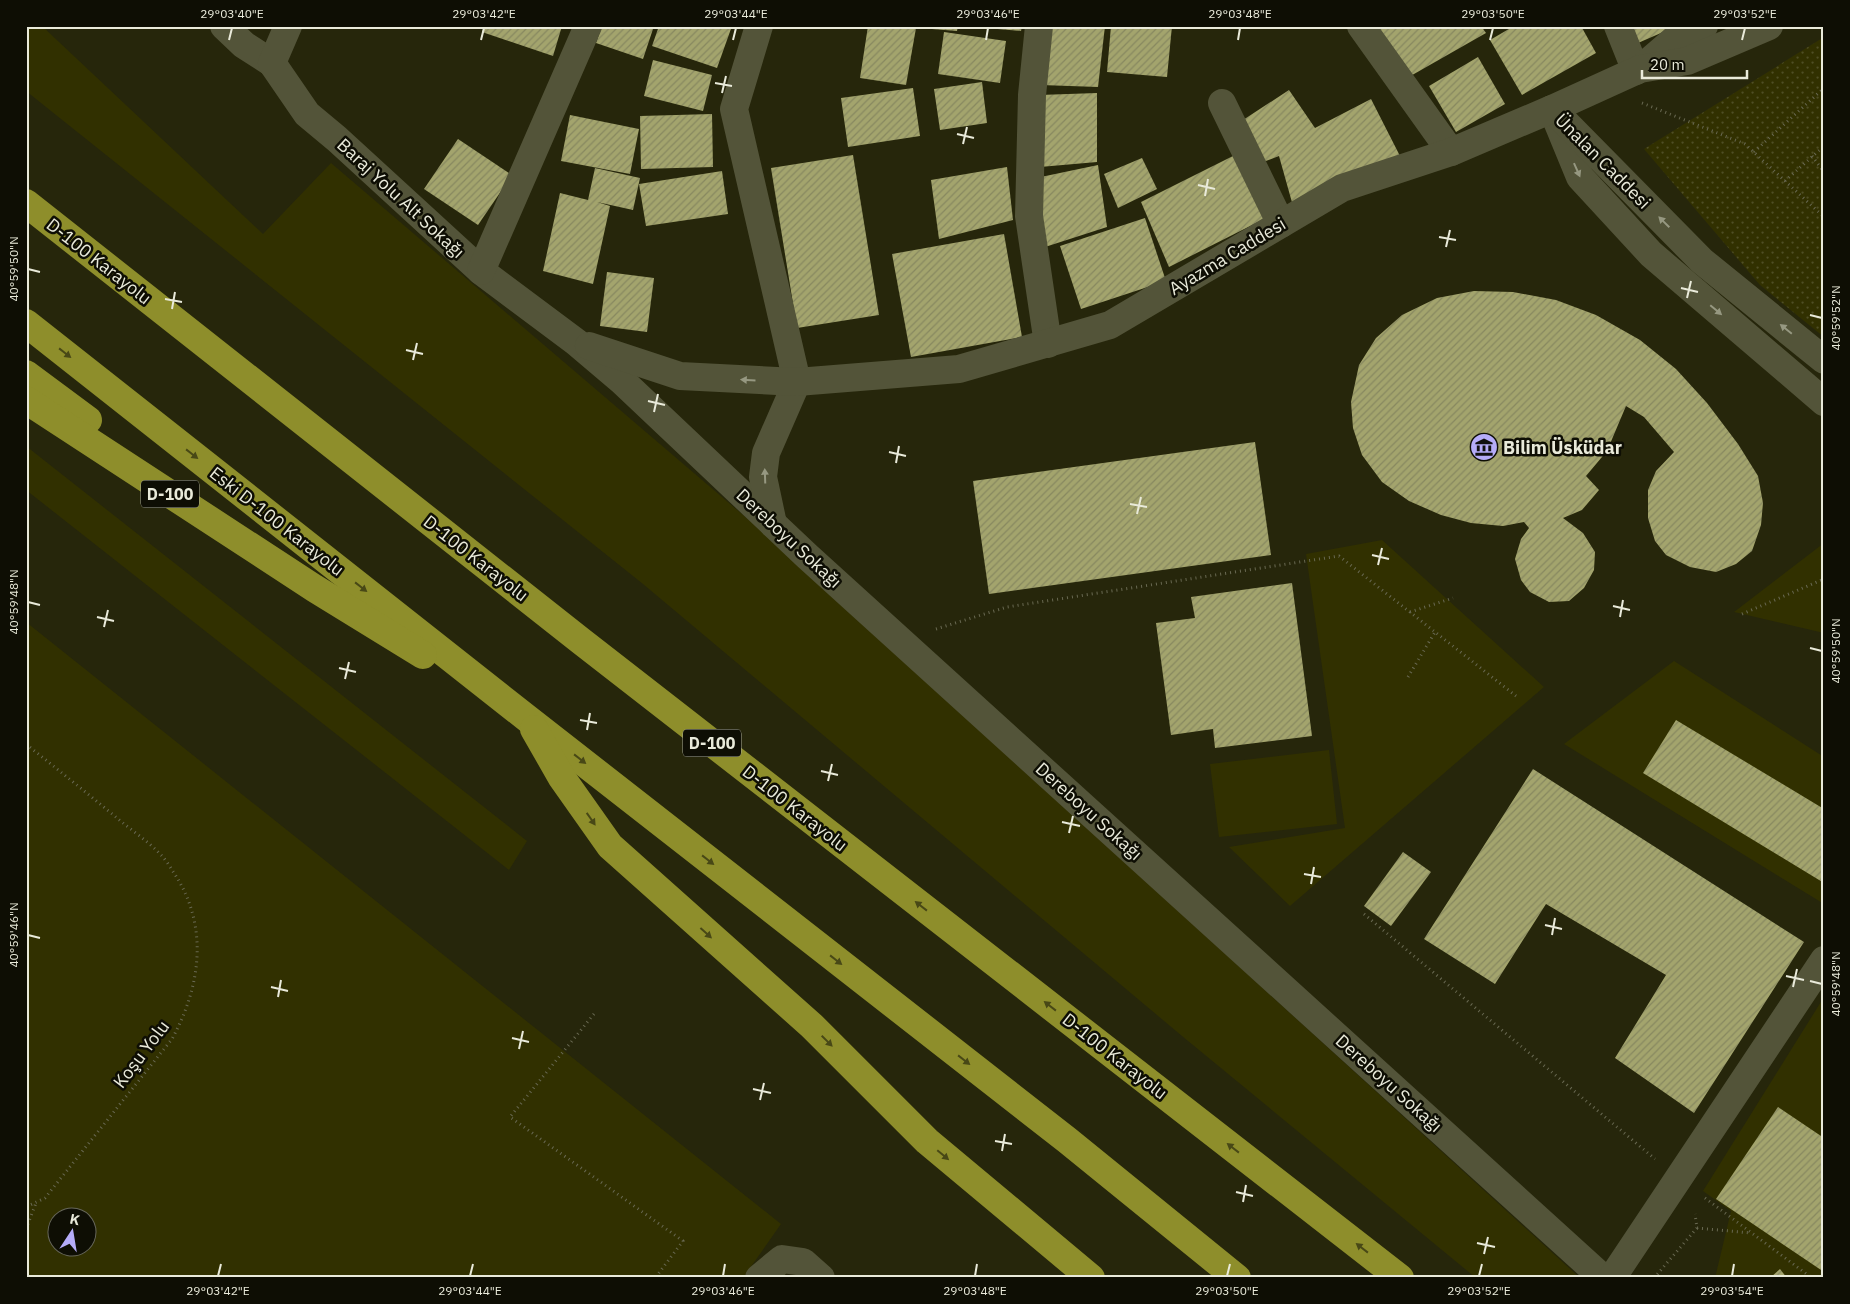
<svg xmlns="http://www.w3.org/2000/svg" width="1850" height="1304" viewBox="0 0 1850 1304" font-family="'IBM Plex Sans',sans-serif">
<style>
.grass{fill:#313000;fill-rule:evenodd}
.park{fill:url(#park-dots)}
.building{fill:url(#building-hatch)}
.lines{fill:none;stroke-linecap:round;stroke-linejoin:round}
.path{stroke:#696952;stroke-width:3;stroke-dasharray:1 4;stroke-linecap:butt}
.minor{stroke:#535439;stroke-width:28}
.highway{stroke:#8e8e2b;stroke-width:28}
.oneway{fill:#969881}
.oneway2{fill:#484816}
.ticks{fill:none;stroke:#e9eada;stroke-width:2}
.labels{text-anchor:middle;dominant-baseline:central;stroke-width:5;stroke-linejoin:round;paint-order:stroke}
.shield{fill:#0e0e04;stroke:#a7a89a;stroke-width:1}
.shield-label{font-size:16px;font-weight:bold;fill:#e9eada}
.street-label{font-size:18px;fill:#e9eada;stroke:#0e0e04}
.poi-label{font-size:18px;font-weight:bold;fill:#e9eada;stroke:#0e0e04;text-anchor:start}
.neatline{fill:none;stroke:#e9eada;stroke-width:2}
.ticks-label{font-size:12px;text-anchor:middle;fill:#e9eada}
</style>
<defs>
<pattern id="park-dots" width="8" height="8" patternUnits="userSpaceOnUse" patternTransform="scale(1.25)"><rect width="8" height="8" fill="#313000"/><path d="M2 2h.1M6 6h.1" fill="none" stroke="#4f4e25" stroke-width="1.8" stroke-linecap="round"/></pattern>
<pattern id="building-hatch" width="6" height="6" patternUnits="userSpaceOnUse" patternTransform="scale(1.25)"><rect width="6" height="6" fill="#a3a46d"/><path d="M-1 1l2-2M0 6l6-6M5 7l2-2" fill="none" stroke="#878860"/></pattern>
</defs>
<rect width="100%" height="100%" fill="#26260b"/>
<g class="grass">
<polygon points="26,26 42,26 263,234 331,163 777,544 1580,1278 1476,1278 1182,1036 643,584 26,91"/>
<polygon points="26,446 527,841 509,870 26,490"/>
<polygon points="1382,540 1544,687 1290,906 1229,847 1345,828 1306,554"/>
<polygon points="1824,543 1824,633 1734,612"/>
<path d="M 26,622 L 781,1224 L 743,1278 L 26,1278 ZM 58,1216 L 88,1216 L 88,1246 L 58,1246 Z"/>
<polygon points="1674,661 1824,757 1824,904 1564,744"/>
<polygon points="1329,750 1337,824 1219,837 1210,764"/>
<polygon points="1824,997 1824,1278 1715,1278 1731,1211 1703,1191"/>
</g>
<polygon class="park" points="1824,37 1824,337 1760,285 1644,149"/>
<g class="building">
<polygon points="484,26 562,26 553,56 482,32"/>
<polygon points="602,26 654,26 643,59 596,43"/>
<polygon points="659,26 732,26 717,68 652,46"/>
<polygon points="868,26 904,26 916,28 906,85 860,78"/>
<polygon points="932,26 958,26 957,31 932,29"/>
<polygon points="986,26 1022,26 1021,31 986,28"/>
<polygon points="1046,26 1105,26 1098,87 1041,85"/>
<polygon points="1111,26 1172,26 1167,77 1107,72"/>
<polygon points="1374,26 1481,26 1486,33 1407,78"/>
<polygon points="1514,26 1581,26 1596,53 1522,95 1490,40"/>
<polygon points="1631,26 1677,26 1638,43"/>
<polygon points="944,32 1006,41 1000,83 938,74"/>
<polygon points="1478,57 1505,104 1456,132 1429,86"/>
<polygon points="653,60 712,75 703,111 644,96"/>
<polygon points="982,82 987,123 940,130 934,89"/>
<polygon points="913,88 920,136 848,147 841,98"/>
<polygon points="1289,90 1315,128 1371,99 1400,156 1293,206 1279,156 1263,162 1240,122"/>
<polygon points="1097,93 1097,162 1040,167 1039,95"/>
<polygon points="712,114 713,167 641,169 640,116"/>
<polygon points="570,115 639,129 630,174 561,161"/>
<polygon points="458,139 512,175 478,225 424,189"/>
<polygon points="853,155 879,315 797,328 771,168"/>
<polygon points="1235,155 1268,217 1169,267 1141,202"/>
<polygon points="1142,158 1157,189 1118,208 1104,174"/>
<polygon points="1098,165 1107,227 1045,247 1036,178"/>
<polygon points="1007,167 1013,220 939,239 931,180"/>
<polygon points="595,168 640,178 633,210 597,202 610,206 593,284 543,271 560,193 588,200"/>
<polygon points="722,171 728,214 646,226 639,184"/>
<polygon points="1145,218 1166,281 1081,309 1060,246"/>
<polygon points="1004,234 1022,337 911,357 892,254"/>
<polygon points="607,272 654,278 647,332 600,326"/>
<polygon points="1474,291 1513,292 1556,300 1596,315 1640,340 1676,369 1707,403 1738,444 1758,476 1763,503 1761,525 1752,551 1736,564 1716,572 1690,567 1666,555 1655,541 1648,518 1648,490 1656,471 1674,452 1644,417 1626,406 1607,451 1586,476 1599,490 1582,510 1563,518 1583,533 1595,552 1594,570 1584,588 1569,601 1549,602 1530,592 1521,580 1515,559 1521,539 1529,528 1524,522 1503,526 1471,523 1441,515 1409,501 1382,482 1362,455 1353,428 1351,402 1359,365 1376,338 1402,315 1437,298"/>
<polygon points="1255,442 1271,555 989,594 973,481"/>
<polygon points="1292,583 1312,736 1215,748 1213,729 1171,735 1156,623 1195,618 1191,597"/>
<polygon points="1676,720 1824,809 1824,883 1643,773"/>
<polygon points="1533,769 1804,942 1694,1113 1615,1058 1666,975 1546,904 1495,984 1424,939"/>
<polygon points="1403,852 1431,872 1391,926 1364,906"/>
<polygon points="1778,1107 1824,1138 1824,1272 1716,1199"/>
<polygon points="1780,1269 1787,1278 1770,1278"/>
</g>
<g class="lines">
<g class="path">
<polyline points="1642,103 1745,144 1824,217"/>
<polyline points="1754,152 1824,88"/>
<polyline points="1812,156 1824,172"/>
<polyline points="1785,181 1824,146"/>
<polyline points="1410,612 1453,598"/>
<polyline points="1742,614 1824,579"/>
<polyline points="936,629 1007,607 1339,556 1516,696"/>
<polyline points="1408,677 1435,632"/>
<path d="M 26,744 C 57,769 87,793 117,818 C 131,830 148,841 161,855 C 165,859 169,865 172,870 C 209,923 202,984 172,1039 L 45,1198 L 26,1207"/>
<polyline points="1364,914 1655,1159"/>
<polyline points="594,1014 510,1117 683,1241 655,1278"/>
<polyline points="1705,1198 1812,1278"/>
<polyline points="1697,1228 1751,1233"/>
<polyline points="26,1229 36,1203"/>
<polyline points="26,1272 29,1278"/>
<polyline points="1654,1278 1697,1228 1695,1214"/>
</g>
<g class="minor">
<polyline points="224,26 244,45 272,63"/>
<polyline points="288,26 272,63 307,114 337,139 481,271 576,342 622,381 807,556 1603,1278"/>
<polyline points="759,26 734,109 797,382 766,453 763,477 773,524"/>
<polyline points="1039,26 1032,95 1029,216 1048,344"/>
<polyline points="1361,26 1451,152"/>
<polyline points="1618,26 1636,71"/>
<polyline points="1640,69 1676,38 1704,26"/>
<polyline points="1222,103 1281,224"/>
<polyline points="1552,109 1580,177 1651,254 1824,402"/>
<polyline points="1562,119 1702,261 1824,360"/>
<polyline points="481,271 588,26"/>
<polyline points="589,346 680,376 797,382 959,369 1110,325 1342,188 1451,152 1552,109 1640,69 1687,61 1769,26"/>
<polyline points="759,1278 782,1259 803,1262 821,1278"/>
<polyline points="1612,1278 1824,960"/>
</g>
<g class="highway">
<polyline points="26,203 581,641 1400,1278"/>
<polyline points="26,323 528,719 1067,1140 1237,1278"/>
<polyline points="26,374 88,420"/>
<polyline points="26,400 314,588 423,655"/>
<polyline points="534,729 562,778 610,846 812,1026 927,1141 1091,1278"/>
</g>
</g>
<defs><path id="oneway-solid" d="M-6-.8H1V-3.2L6.5 0L1 3.2V.8H-6Z" transform="scale(1.25)"/></defs>
<g class="oneway">
<use href="#oneway-solid" transform="translate(1577 170) rotate(66)"/>
<use href="#oneway-solid" transform="translate(1664 222) rotate(-135)"/>
<use href="#oneway-solid" transform="translate(1716 310) rotate(40)"/>
<use href="#oneway-solid" transform="translate(1786 329) rotate(-141)"/>
<use href="#oneway-solid" transform="translate(748 380) rotate(-177)"/>
<use href="#oneway-solid" transform="translate(765 476) rotate(-92)"/>
</g>
<g class="oneway2">
<use href="#oneway-solid" transform="translate(65 353) rotate(38)"/>
<use href="#oneway-solid" transform="translate(192 454) rotate(38)"/>
<use href="#oneway-solid" transform="translate(361 587) rotate(38)"/>
<use href="#oneway-solid" transform="translate(580 759) rotate(38)"/>
<use href="#oneway-solid" transform="translate(591 819) rotate(55)"/>
<use href="#oneway-solid" transform="translate(708 860) rotate(38)"/>
<use href="#oneway-solid" transform="translate(921 906) rotate(-142)"/>
<use href="#oneway-solid" transform="translate(706 933) rotate(42)"/>
<use href="#oneway-solid" transform="translate(836 960) rotate(38)"/>
<use href="#oneway-solid" transform="translate(1050 1006) rotate(-142)"/>
<use href="#oneway-solid" transform="translate(827 1041) rotate(45)"/>
<use href="#oneway-solid" transform="translate(964 1060) rotate(38)"/>
<use href="#oneway-solid" transform="translate(1233 1148) rotate(-142)"/>
<use href="#oneway-solid" transform="translate(943 1155) rotate(40)"/>
<use href="#oneway-solid" transform="translate(1362 1248) rotate(-142)"/>
</g>
<path class="ticks" d="M 229,40 L 232,28M 481,40 L 484,28M 733,40 L 736,28M 986,40 L 988,28M 1238,40 L 1240,28M 1490,40 L 1493,28M 1742,40 L 1745,28M 715,83 L 732,86M 722,93 L 726,76M 957,134 L 974,138M 963,144 L 967,127M 1198,185 L 1215,189M 1205,196 L 1208,179M 1439,237 L 1456,240M 1446,247 L 1450,230M 28,269 L 40,272M 1681,288 L 1698,292M 1687,298 L 1691,281M 165,299 L 182,302M 172,309 L 175,292M 1810,315 L 1822,318M 406,350 L 423,354M 413,360 L 417,343M 648,401 L 665,405M 654,412 L 658,394M 889,452 L 906,456M 896,463 L 899,446M 1130,504 L 1147,507M 1137,514 L 1141,497M 1372,555 L 1389,559M 1378,565 L 1382,548M 28,602 L 40,605M 1613,606 L 1630,610M 97,617 L 114,621M 1620,617 L 1623,600M 104,627 L 108,610M 1810,648 L 1822,651M 339,668 L 356,672M 345,679 L 349,662M 580,720 L 597,723M 587,730 L 590,713M 821,771 L 838,775M 828,781 L 832,764M 1062,822 L 1080,826M 1069,833 L 1073,816M 1304,874 L 1321,877M 1311,884 L 1314,867M 1545,925 L 1562,929M 28,935 L 40,938M 1552,935 L 1555,918M 1786,976 L 1804,980M 1810,981 L 1822,984M 271,987 L 288,991M 1793,987 L 1797,969M 278,997 L 281,980M 512,1038 L 529,1042M 519,1049 L 523,1031M 753,1089 L 771,1093M 760,1100 L 764,1083M 995,1141 L 1012,1144M 1002,1151 L 1005,1134M 1236,1192 L 1253,1196M 1243,1202 L 1246,1185M 1477,1243 L 1495,1247M 1484,1254 L 1488,1237M 218,1276 L 221,1264M 470,1276 L 473,1264M 723,1276 L 725,1264M 975,1276 L 977,1264M 1227,1276 L 1230,1264M 1479,1276 L 1482,1264M 1732,1276 L 1734,1264"/>
<defs>
<g id="museum-disc" transform="scale(1.4375)"><circle r="9.5" fill="#b5acf8" stroke="#0e0e04"/><path d="M0-6L6-3V-2H-6V-3ZM-5-1h2V3h-2ZM-1-1h2V3h-2ZM3-1h2V3H3ZM-6 4H6V6H-6Z" fill="#111"/></g>
</defs>
<g fill-rule="evenodd">
<use href="#museum-disc" x="1484" y="447"/>
</g>
<g class="labels">
<g class="shield">
<rect x="141" y="480.5" width="58" height="27" rx="4"/>
<rect x="683" y="729.5" width="58" height="27" rx="4"/>
</g>
<g class="shield-label">
<text x="170" y="494">D-100</text>
<text x="712" y="743">D-100</text>
</g>
<g class="street-label">
<text transform="translate(1603 161) rotate(45)">Ünalan Caddesi</text>
<text transform="translate(401 198) rotate(43)">Baraj Yolu Alt Sokağı</text>
<text transform="translate(1227 256) rotate(-31)">Ayazma Caddesi</text>
<text transform="translate(99 261) rotate(38)">D-100 Karayolu</text>
<text transform="translate(277 521) rotate(38)">Eski D-100 Karayolu</text>
<text transform="translate(789 538) rotate(43)">Dereboyu Sokağı</text>
<text transform="translate(476 558) rotate(38)">D-100 Karayolu</text>
<text transform="translate(795 808) rotate(38)">D-100 Karayolu</text>
<text transform="translate(1089 811) rotate(42)">Dereboyu Sokağı</text>
<text transform="translate(141 1054) rotate(-53)">Koşu Yolu</text>
<text transform="translate(1115 1056) rotate(38)">D-100 Karayolu</text>
<text transform="translate(1389 1083) rotate(42)">Dereboyu Sokağı</text>
</g>
<g class="poi-label">
<text x="1503" y="447">Bilim Üsküdar</text>
</g>
</g>
<rect width="1850" height="1304" fill="none" stroke="#0e0e04" stroke-width="55"/>
<g transform="translate(72 1232) rotate(12)"><circle r="24" fill="#0e0e04" stroke="#66665a"/>
<path d="M0-4L9 19L0 12L-9 19Z" fill="#b5acf8"/>
<text y="-8" font-size="14" font-weight="bold" text-anchor="middle" fill="#e9eada">K</text>
</g>
<path d="M1642 70v8h105v-8" fill="none" stroke="#e9eada" stroke-width="2.5"/>
<text x="1650" y="70" font-size="15" fill="#e9eada" stroke="#0e0e04" stroke-width="4" paint-order="stroke">20 m</text>
<rect x="28" y="28" width="1794" height="1248" class="neatline"/>
<g class="ticks-label">
<text x="232" y="18">29°03'40"E</text>
<text x="484" y="18">29°03'42"E</text>
<text x="736" y="18">29°03'44"E</text>
<text x="988" y="18">29°03'46"E</text>
<text x="1240" y="18">29°03'48"E</text>
<text x="1493" y="18">29°03'50"E</text>
<text x="1745" y="18">29°03'52"E</text>
<text transform="translate(14 269) rotate(-90)" y="4">40°59'50"N</text>
<text transform="translate(1836 318) rotate(-90)" y="4">40°59'52"N</text>
<text transform="translate(14 602) rotate(-90)" y="4">40°59'48"N</text>
<text transform="translate(1836 651) rotate(-90)" y="4">40°59'50"N</text>
<text transform="translate(14 935) rotate(-90)" y="4">40°59'46"N</text>
<text transform="translate(1836 984) rotate(-90)" y="4">40°59'48"N</text>
<text x="218" y="1295">29°03'42"E</text>
<text x="470" y="1295">29°03'44"E</text>
<text x="723" y="1295">29°03'46"E</text>
<text x="975" y="1295">29°03'48"E</text>
<text x="1227" y="1295">29°03'50"E</text>
<text x="1479" y="1295">29°03'52"E</text>
<text x="1732" y="1295">29°03'54"E</text>
</g>
</svg>
